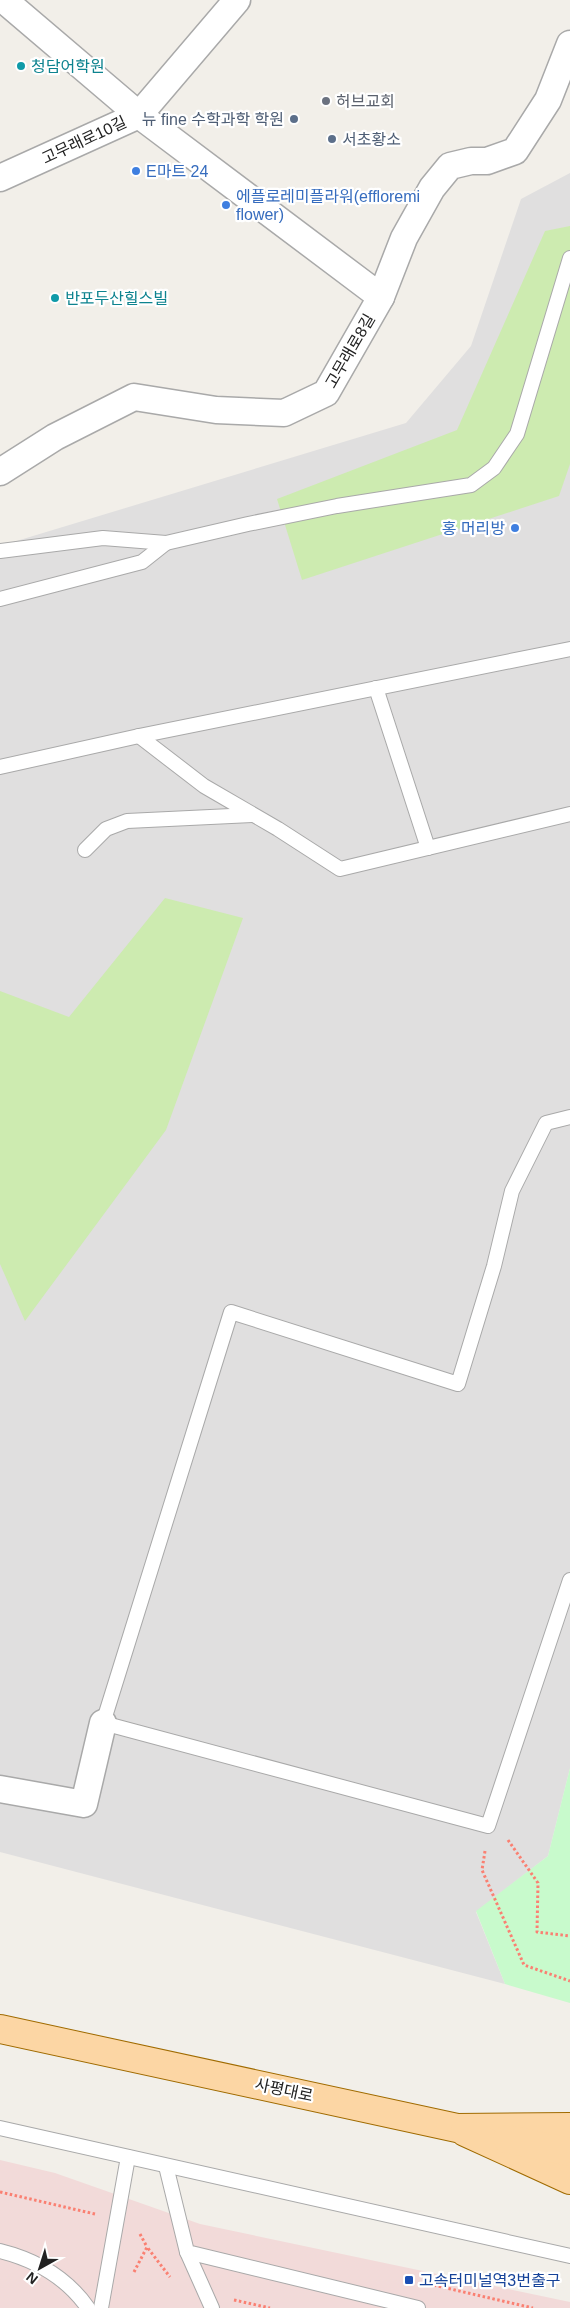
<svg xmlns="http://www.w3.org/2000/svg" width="570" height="2308" viewBox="0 0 570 2308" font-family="Arial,'Noto Sans KR',sans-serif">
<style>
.residential{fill:#e0dfdf}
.commercial{fill:#f2dad9}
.grass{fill:#cdebb0}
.park{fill:#c8facc}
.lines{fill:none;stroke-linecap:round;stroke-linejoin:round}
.lane-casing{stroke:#a9a9a9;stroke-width:16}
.street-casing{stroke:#a9a9a9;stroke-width:29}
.primary-casing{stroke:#a06b00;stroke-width:30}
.path{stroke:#fa8072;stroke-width:3;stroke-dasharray:2.5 2.5;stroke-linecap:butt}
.lane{stroke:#fff;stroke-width:14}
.street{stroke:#fff;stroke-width:26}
.primary{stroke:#fcd6a4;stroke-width:28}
.culture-dot{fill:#0f9aa8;stroke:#fff;stroke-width:2}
.worship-dot{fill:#6b7280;stroke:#fff;stroke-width:2}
.service-dot{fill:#5c6f8a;stroke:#fff;stroke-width:2}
.shop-dot{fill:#3f7fe0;stroke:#fff;stroke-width:2}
.transit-dot{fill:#1a4fb4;stroke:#fff;stroke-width:2}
.labels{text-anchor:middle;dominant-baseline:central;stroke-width:4.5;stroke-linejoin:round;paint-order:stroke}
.culture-label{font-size:16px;fill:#0d838f;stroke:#fff;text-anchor:start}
.worship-label{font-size:16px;fill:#5b616d;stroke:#fff;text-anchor:start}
.service-label{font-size:16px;fill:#4e5e75;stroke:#fff;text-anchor:end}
.street-label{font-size:16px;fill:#222;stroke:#fff}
.shop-label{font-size:16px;fill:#366cbe;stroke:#fff;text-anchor:start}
.transit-label{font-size:16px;fill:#164399;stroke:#fff;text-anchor:start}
</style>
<rect width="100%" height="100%" fill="#f2efe9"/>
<polygon class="residential" points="570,173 570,1768 548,1856 476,1912 505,1984 0,1852 0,546 406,423 471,346 521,199"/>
<polygon class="commercial" points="0,2160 55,2173 200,2224 570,2302 570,2308 0,2308"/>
<g class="grass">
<polygon points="570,226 570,464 559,496 302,580 277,499 457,430 545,231"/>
<polygon points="165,898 243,918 166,1130 25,1321 0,1264 0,991 69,1017"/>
</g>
<polygon class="park" points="570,1768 570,2003 505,1984 476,1911 548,1856"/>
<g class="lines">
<g class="lane-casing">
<g id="lane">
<polyline points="0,551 103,538 166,543 248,524 337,506 471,485 494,468 517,434 570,258"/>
<polyline points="0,599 142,562 166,543"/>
<polyline points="376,688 428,848"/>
<polyline points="139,736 204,786 278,829 340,869 570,814"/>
<polyline points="0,767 139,736 570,649"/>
<polyline points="85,850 106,829 127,821 252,815"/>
<polyline points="570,1117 546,1123 512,1191 494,1266 458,1384 231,1312 103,1723 488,1826 570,1580"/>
<polyline points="0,2128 570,2256"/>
<polyline points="166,2166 187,2252 418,2308"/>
<path d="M 0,2251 C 36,2260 67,2278 88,2308"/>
<polyline points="187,2252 212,2308"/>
<polyline points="101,2308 128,2157"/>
</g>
</g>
<g class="street-casing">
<g id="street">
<polyline points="4,0 139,115 381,297"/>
<polyline points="0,178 139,115 237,0"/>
<polyline points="0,472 55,437 134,397 216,410 284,413 326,393 381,297 404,238 432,188 450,166 471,161 487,161 515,151 548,100 570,44"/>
<polyline points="0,1789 84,1804 103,1723"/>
</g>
</g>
<g class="primary-casing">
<g id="primary">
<polyline points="0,2029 457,2128 570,2127"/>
<polyline points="465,2132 570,2180"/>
<polyline points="507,2139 570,2152"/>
</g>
</g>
<g class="path">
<polyline points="508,1840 538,1883 537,1932 570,1936"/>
<polyline points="485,1851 482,1870 524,1965 570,1981"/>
<polyline points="0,2192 95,2214"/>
<polyline points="140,2234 147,2247"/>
<polyline points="134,2272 147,2247 170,2277"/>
<polyline points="429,2284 533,2308"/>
<polyline points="234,2300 270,2308"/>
</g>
<use href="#lane" class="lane"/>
<use href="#street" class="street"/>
<use href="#primary" class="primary"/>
</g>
<g class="culture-dot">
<circle cx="21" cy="66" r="5"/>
<circle cx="55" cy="298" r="5"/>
</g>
<circle class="worship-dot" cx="326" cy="101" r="5"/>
<g class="service-dot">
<circle cx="294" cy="119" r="5"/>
<circle cx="332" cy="139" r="5"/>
</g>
<g class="shop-dot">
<circle cx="136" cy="171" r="5"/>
<circle cx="226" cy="205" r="5"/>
<circle cx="515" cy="528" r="5"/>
</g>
<rect class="transit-dot" x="404" y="2275" width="10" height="10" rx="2.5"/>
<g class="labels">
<g class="culture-label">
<text x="31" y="66">청담어학원</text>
<text x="65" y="298">반포두산힐스빌</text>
</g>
<g class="worship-label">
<text x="336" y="101">허브교회</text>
</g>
<g class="service-label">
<text x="284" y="119">뉴 fine 수학과학 학원</text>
<text x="342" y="139" text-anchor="start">서초황소</text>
</g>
<g class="street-label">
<text transform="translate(84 140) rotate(-25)">고무래로10길</text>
<text transform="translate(350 351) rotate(-60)">고무래로8길</text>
<text transform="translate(284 2090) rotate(12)">사평대로</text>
</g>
<g class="shop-label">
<text x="146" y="171">E마트 24</text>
<text x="236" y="196">에플로레미플라워(effloremi<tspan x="236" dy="18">flower)</tspan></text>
<text x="505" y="528" text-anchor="end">홍 머리방</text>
</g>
<g class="transit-label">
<text x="419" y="2280">고속터미널역3번출구</text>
</g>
</g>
<g transform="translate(40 2268) rotate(219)" stroke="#ffffff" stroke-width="4" paint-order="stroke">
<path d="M0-4L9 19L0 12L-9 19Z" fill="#222222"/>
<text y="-8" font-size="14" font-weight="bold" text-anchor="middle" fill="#222222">N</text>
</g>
</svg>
